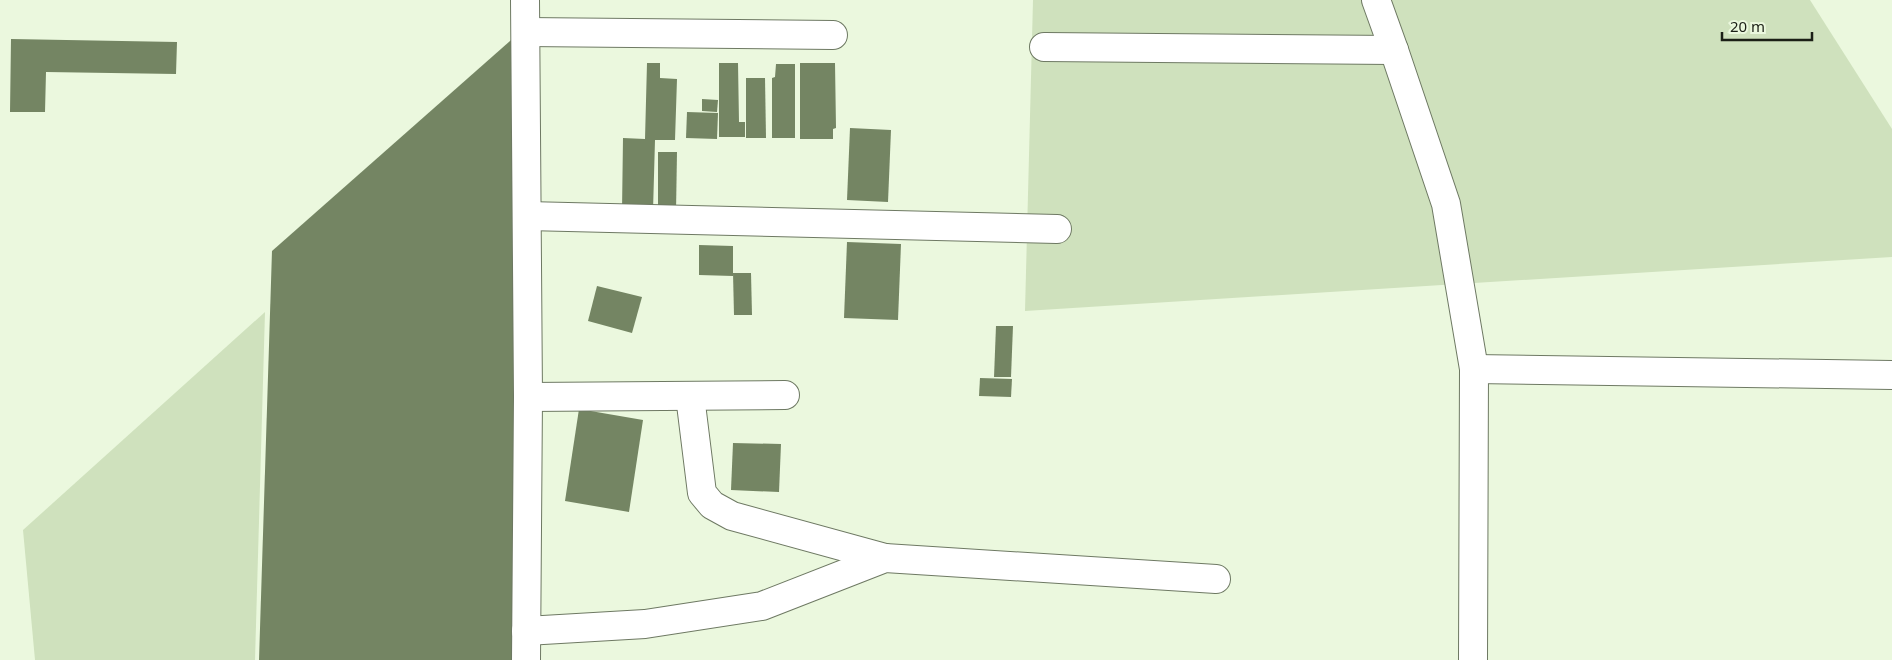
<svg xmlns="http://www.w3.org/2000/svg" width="1892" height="660" viewBox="0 0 1892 660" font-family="'Noto Sans',sans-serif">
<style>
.green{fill:#cfe1bd}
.building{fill:#748563}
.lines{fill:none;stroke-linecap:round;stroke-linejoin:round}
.minor-casing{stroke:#6e7963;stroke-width:30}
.minor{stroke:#fff;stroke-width:28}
</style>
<rect width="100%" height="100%" fill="#ebf8de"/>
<g class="green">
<polygon points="1033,0 1810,0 1892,129 1892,257 1025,311"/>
<polygon points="265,312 255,660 35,660 23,530"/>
</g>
<g class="building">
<polygon points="519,33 516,660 259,660 272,251"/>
<polygon points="11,39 177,42 176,74 46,72 45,112 10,112"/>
<polygon points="647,63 660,63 660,78 677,79 675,140 655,140 653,211 622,211 623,138 645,139"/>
<polygon points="719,63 738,63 739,122 745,122 745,137 719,137"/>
<polygon points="800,63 835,63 836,128 833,129 833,139 800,139"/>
<polygon points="776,64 795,64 795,138 772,138 772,78 775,77"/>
<polygon points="746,78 765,78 766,138 746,138"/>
<polygon points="702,99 718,100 717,112 702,111"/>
<polygon points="687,112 718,113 717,139 686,138"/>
<polygon points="850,128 891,130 888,202 847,200"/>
<polygon points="658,152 677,152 676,212 658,212"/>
<polygon points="847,242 901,244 898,320 844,318"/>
<polygon points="699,245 733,246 733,276 699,275"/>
<polygon points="733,273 751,273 752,315 734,315"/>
<polygon points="597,286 642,297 632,333 588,321"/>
<polygon points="996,326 1013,326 1011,377 994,377"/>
<polygon points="980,378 1012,379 1011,397 979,396"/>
<polygon points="579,409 643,420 629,512 565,501"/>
<polygon points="733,443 781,444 779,492 731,490"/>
</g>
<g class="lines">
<g class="minor-casing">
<g id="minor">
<polyline points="525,0 528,397 526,660"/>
<polyline points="1376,0 1394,50 1446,204 1474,369 1473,660"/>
<polyline points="526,32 833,35"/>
<polyline points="1044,47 1394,50"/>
<polyline points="527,216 1057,229"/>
<polyline points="1474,369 1892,375"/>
<polyline points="690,396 702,493 712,505 732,516 885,558"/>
<polyline points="528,397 785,395"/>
<polyline points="526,631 645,624 762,606 885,558 1216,579"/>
</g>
</g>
<use href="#minor" class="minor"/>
</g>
<path d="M1722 32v8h90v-8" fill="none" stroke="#1b1f16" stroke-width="2.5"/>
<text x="1730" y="32" font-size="15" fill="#1b1f16" stroke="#ebf8de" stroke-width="4" paint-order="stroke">20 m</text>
</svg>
